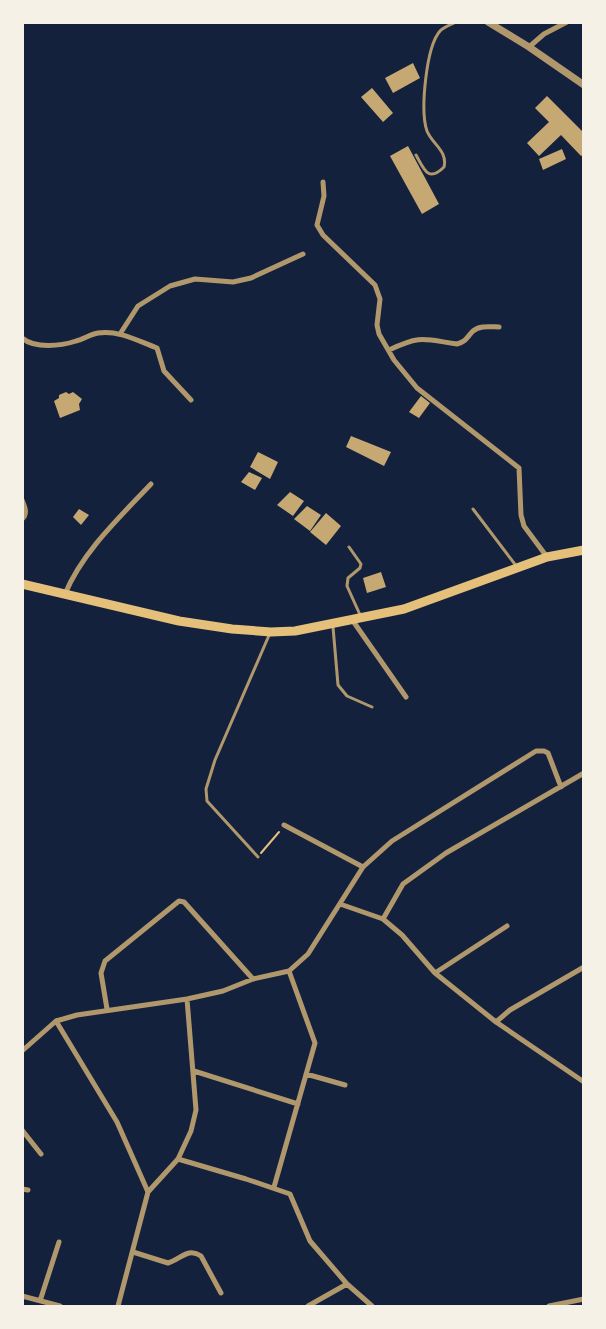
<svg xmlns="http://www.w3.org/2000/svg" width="606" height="1329" viewBox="0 0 606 1329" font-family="Arial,sans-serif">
	<rect width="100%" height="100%" fill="#14213d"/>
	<!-- building -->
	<path fill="#c6a872" d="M413,63l7,15 -27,15 -8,-15z
		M372,88l21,25 -10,9 -22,-25z
		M547,96l37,37v21l-3,2 -20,-21 -22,21 -12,-13 22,-21 -14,-14z
		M408,146l31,58 -17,10 -32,-58z
		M562,149l4,10 -23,11 -4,-11z
		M66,392l3,2 4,-2 9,7 -3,5 1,6 -20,8 -6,-17 5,-3v-3z
		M421,396l9,7 -11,15 -10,-6z
		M351,436l40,16 -7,14 -38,-19z
		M258,452l20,10 -8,17 -20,-12z
		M249,472l13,6 -7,12 -14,-8z
		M290,492l14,9 -11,15 -16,-11z
		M307,506l14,9 -11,16 -16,-12z
		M79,509l10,6 -8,10 -8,-8z
		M326,513l15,13 -15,19 -16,-13z
		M381,572l5,15 -19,6 -4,-15z"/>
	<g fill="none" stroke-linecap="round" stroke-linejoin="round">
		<!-- path -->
		<path stroke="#e5c07b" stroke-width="2" d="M261,853l18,-21"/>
		<!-- service -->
		<path stroke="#b1986c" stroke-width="3" d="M416,155c8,14 12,28 28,12 4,-16 -12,-23 -17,-36 -7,-20 -1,-84 13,-100 4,-4 10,-6 16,-9
			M473,509l44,58
			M349,547l12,17 -1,4 -12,10 -1,8 14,31
			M333,627l5,58 9,11 25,11
			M258,857l-51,-56 -1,-12 9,-29 55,-127"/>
		<!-- minor -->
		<path stroke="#b1986c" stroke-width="5" d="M529,47l15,-13 23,-12
			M323,182l1,14 -7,29 6,10 52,50 5,14 -3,26 2,9 15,26 23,28 102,80 2,47 3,11 23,31
			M120,334l18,-28 32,-20 25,-7 38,3 18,-4 52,-24
			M22,338c13,11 39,8 54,3 8,-2 15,-7 22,-8 21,-3 40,8 59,15l7,23 27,29
			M389,350c32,-15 34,-11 68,-6 9,-2 10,-7 16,-13 7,-6 18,-4 26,-4
			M22,500c3,7 6,14 0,19
			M65,594c18,-43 55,-77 86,-110
			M353,621l53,76
			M284,825l79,42
			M340,904l43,15 19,16 33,38 61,49 88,60
			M383,919l20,-35 43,-31 138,-80
			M435,973l72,-47
			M107,1009l-6,-36 4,-12 74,-60 5,1 69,77
			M56,1021l61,101 31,70
			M496,1022l14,-12 74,-43
			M22,1051l34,-30 21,-6 110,-16 36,-8 30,-12 36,-8 19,-17 55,-87 29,-26 144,-90h8l4,2 13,34
			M194,1071l104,33
			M306,1074l39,11
			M22,1130l19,24
			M178,1159l68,20 44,15 20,47 37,43 25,22
			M274,1187l41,-144 -26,-72
			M22,1189l6,1
			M133,1252l35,11c13,-4 20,-16 33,-7l20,37
			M22,1296l38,10
			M40,1301l19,-59
			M118,1306l30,-114 30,-33 13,-28 5,-21 -9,-111
			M308,1306l39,-22
			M549,1306l35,-7"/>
		<!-- tertiary -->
		<path stroke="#b1986c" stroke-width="7" d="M488,22l41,25 55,38"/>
		<!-- primary -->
		<path stroke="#e5c07b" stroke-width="9" d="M22,584l157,37 53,8 39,3 24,-1 109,-22 143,-52 37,-7"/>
	</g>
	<!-- border -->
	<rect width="606" height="1329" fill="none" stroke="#f6f1e7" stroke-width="48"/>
</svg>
